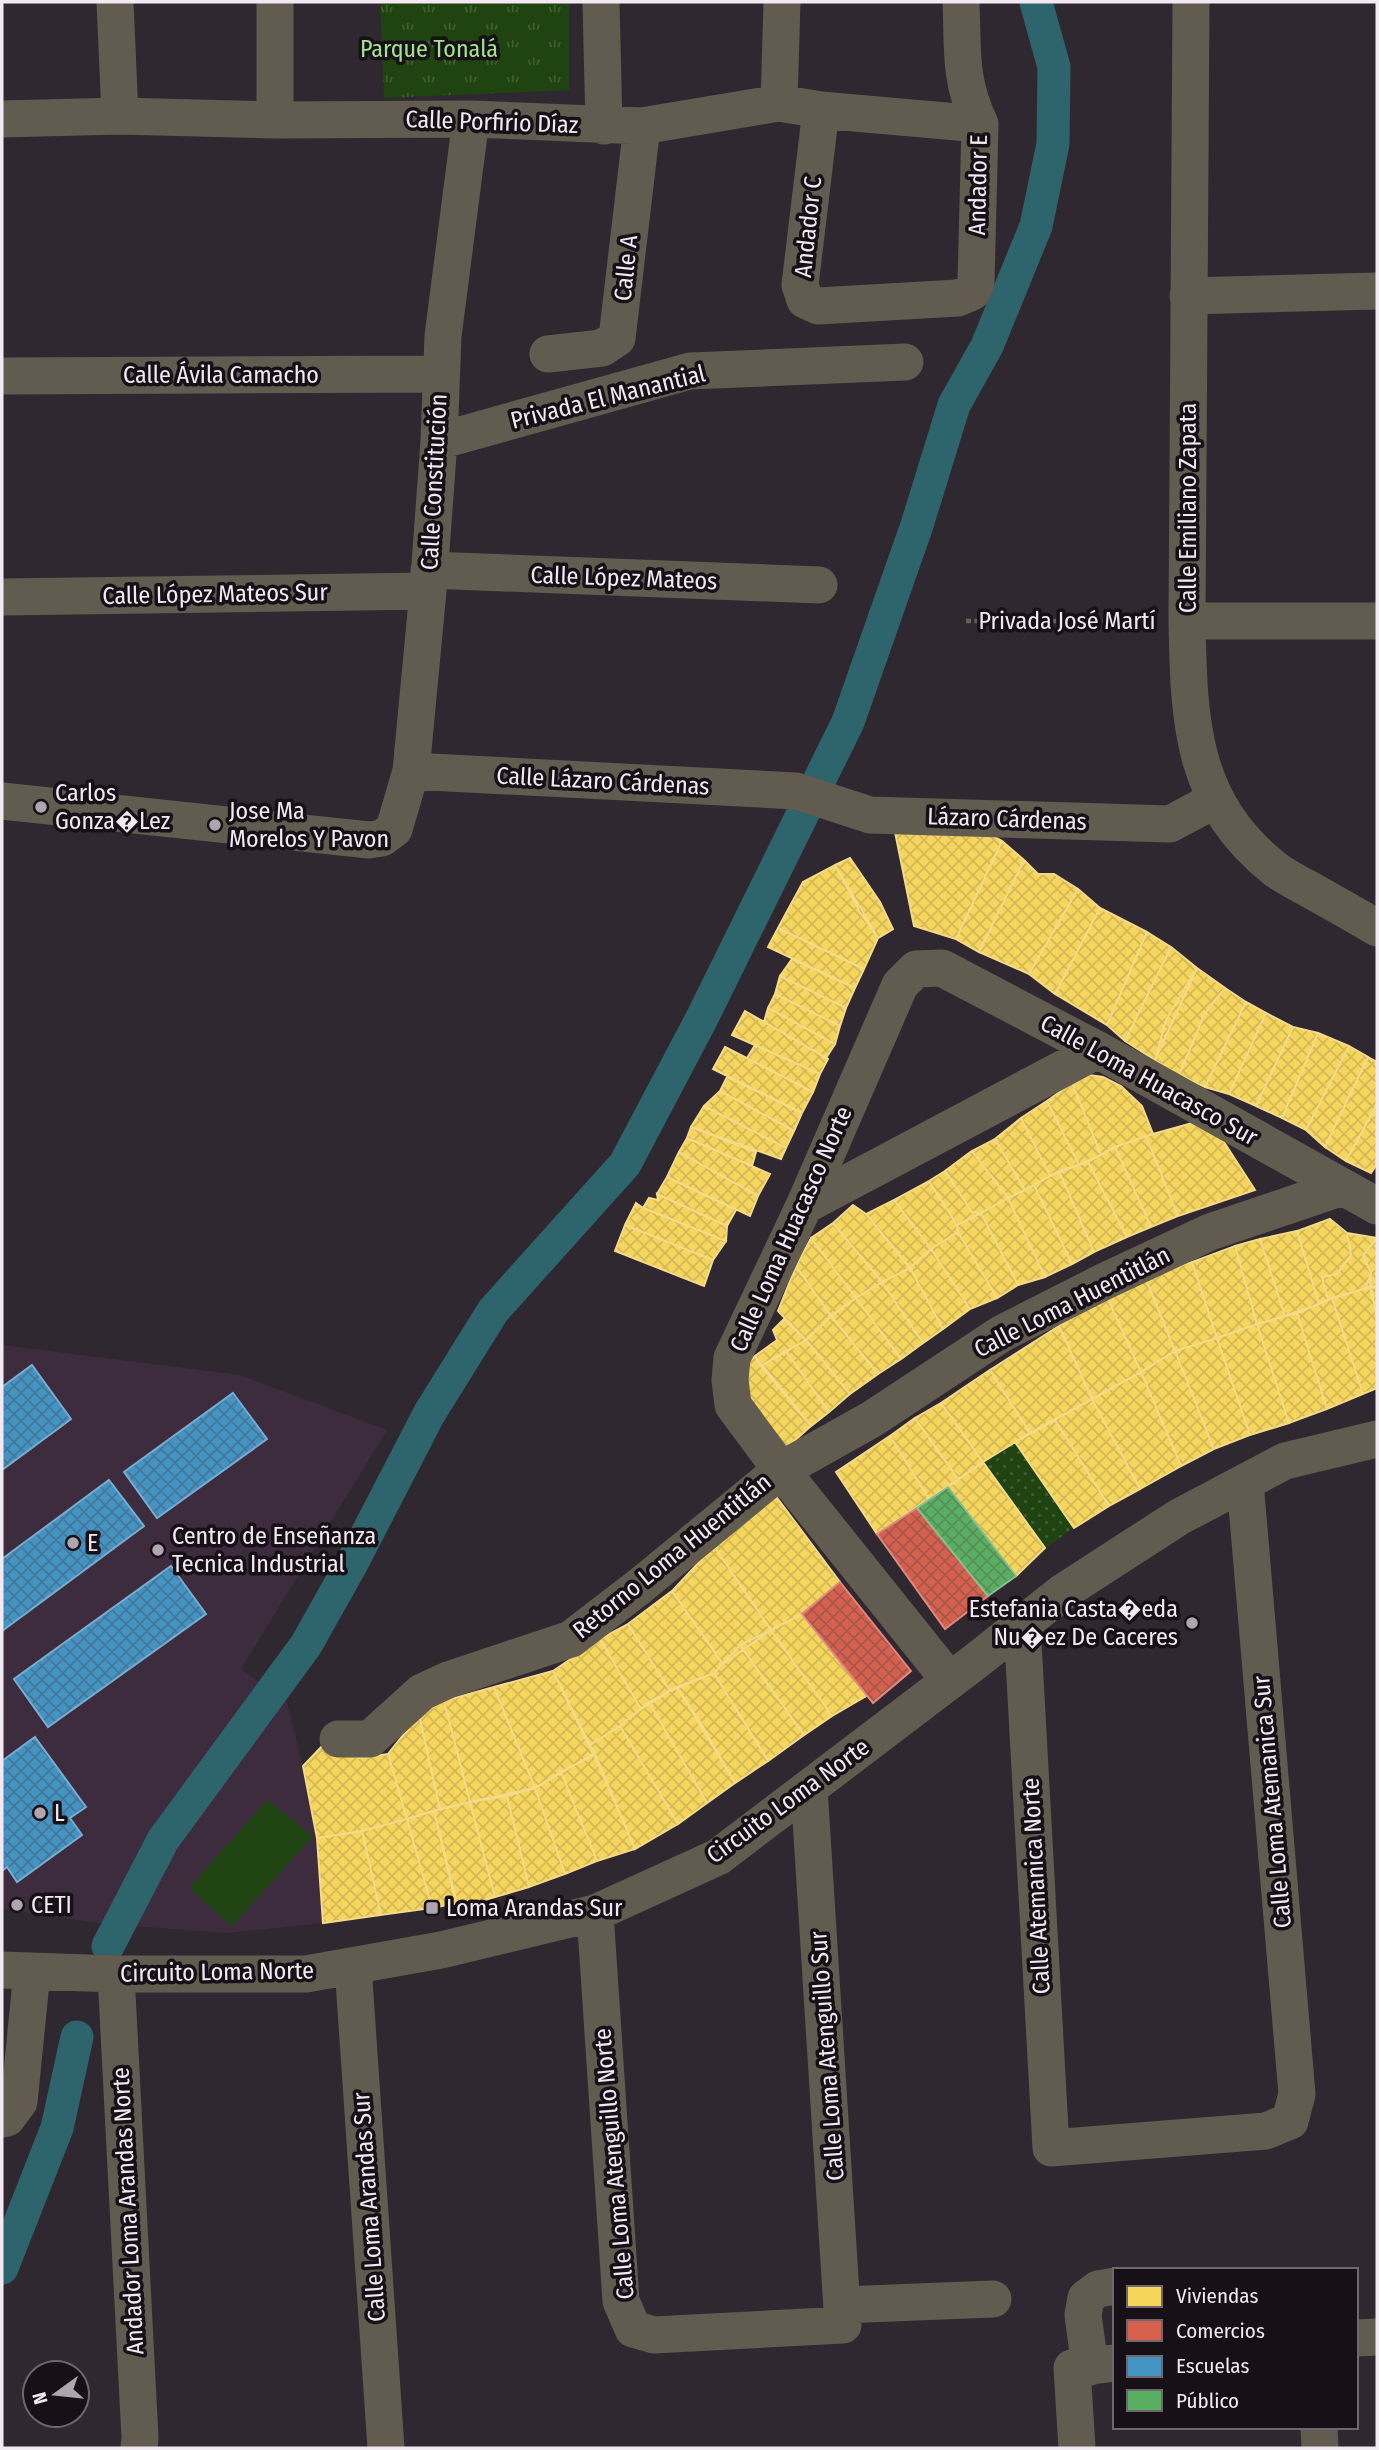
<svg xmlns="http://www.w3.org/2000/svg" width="1379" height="2450" viewBox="0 0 1379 2450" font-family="'Fira Sans Condensed',sans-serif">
	<defs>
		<pattern id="grass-dots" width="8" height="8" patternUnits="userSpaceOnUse" patternTransform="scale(1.75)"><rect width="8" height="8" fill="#1f4411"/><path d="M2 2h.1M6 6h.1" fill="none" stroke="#405f34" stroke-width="1.8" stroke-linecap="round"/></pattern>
		<pattern id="park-tufts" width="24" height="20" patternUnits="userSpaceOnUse" patternTransform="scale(1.75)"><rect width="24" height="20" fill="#1f4411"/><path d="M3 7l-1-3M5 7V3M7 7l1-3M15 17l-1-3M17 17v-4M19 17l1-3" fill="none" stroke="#405f34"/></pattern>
		<pattern id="homes-cross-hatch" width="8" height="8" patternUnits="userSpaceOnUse" patternTransform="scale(1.75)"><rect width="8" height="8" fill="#f6d55c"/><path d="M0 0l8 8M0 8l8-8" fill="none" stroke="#d3b858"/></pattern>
		<pattern id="shops-cross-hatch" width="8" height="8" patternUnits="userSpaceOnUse" patternTransform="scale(1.75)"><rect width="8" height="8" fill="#d6604d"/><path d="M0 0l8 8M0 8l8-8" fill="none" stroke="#a5574c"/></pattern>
		<pattern id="schools-cross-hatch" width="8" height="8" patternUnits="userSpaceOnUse" patternTransform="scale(1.75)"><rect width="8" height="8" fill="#4393c3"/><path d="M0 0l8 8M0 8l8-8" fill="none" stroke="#457898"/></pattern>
		<pattern id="public-cross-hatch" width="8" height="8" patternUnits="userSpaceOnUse" patternTransform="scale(1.75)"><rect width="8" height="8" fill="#5aae61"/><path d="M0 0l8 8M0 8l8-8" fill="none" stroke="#558f5a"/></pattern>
	</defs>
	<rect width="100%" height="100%" fill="#302830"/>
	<!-- built -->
	<path fill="#3d2b3e" d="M2,1345l238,30 147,55 -146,239 46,33 28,113 8,108 -95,10 -123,-9 -103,-15z"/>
	<!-- grass -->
	<path fill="url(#grass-dots)" d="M1015,1442l59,86 -29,20 -62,-86z"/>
	<!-- park -->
	<path fill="url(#park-tufts)" d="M380,2h189v88l-185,8z"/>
	<!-- pitch -->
	<path fill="#1f4411" d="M267,1800l46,36 -81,90 -43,-38z"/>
	<!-- homes -->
	<path fill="url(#homes-cross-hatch)" stroke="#f5db89" stroke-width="2" d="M895,832l92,1 15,8 -46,98 -42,-13z
		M1002,841l22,19 -45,92 -23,-13z
		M850,858l30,44 13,27 -15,9 -43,-73z
		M1024,860l14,14h16l24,15 -49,85 -50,-22z
		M835,865l25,47 18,26 -14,31 -86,-41 25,-46z
		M1078,889l22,19 -45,86 -26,-20z
		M1100,908l47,24 -40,93 -52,-31z
		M778,928l86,41 -9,19 -87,-41z
		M1147,932l24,15 -46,94 -18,-16z
		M1171,947l26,21 -42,92 -30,-19z
		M792,959l63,29 -9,20 -66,-32z
		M1197,968l28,20 -20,25 -26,62 -24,-15 11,-40z
		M780,976l66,32 -6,18 -65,-32z
		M1225,988l21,14 -41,85 -26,-12 26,-62z
		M775,994l65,32 -5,18 -67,-36z
		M1246,1002l20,11 -37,81 -24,-7z
		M768,1008l67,36 -9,14 -62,-36z
		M745,1011l83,48 -8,15 -88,-39z
		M1266,1013l27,14 -37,79 -27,-12z
		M1293,1027l25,6 -36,85 -26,-12z
		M1318,1033l31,13 -43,84 -24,-12z
		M755,1045l65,29 -7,18 -66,-34z
		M1349,1046l19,11 -43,90 -19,-17z
		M725,1047l88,45 -11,21 -89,-44z
		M1368,1057l9,5v42l-31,57 -21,-14z
		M1089,1075l14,2 18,9 21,20 11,28 -38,13 -14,8 -29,-72z
		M727,1077l75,36 -8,18 -74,-40z
		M1072,1083l29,72 -22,10 -32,-64z
		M720,1091l74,40 -8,17 -82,-42z
		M1047,1101l32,64 -29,11 -29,-58z
		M1377,1104v60l-6,9 -25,-12z
		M704,1106l82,42 -5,11 -90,-32z
		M1021,1118l29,58 -25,14 -30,-51z
		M1192,1123l30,16 33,51 -77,26 -32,-80z
		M691,1127l65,25 -4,14 -65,-28z
		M1146,1136l32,80 -27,11 -36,-80z
		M687,1138l83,36 -12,22 -79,-44z
		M995,1139l30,51 -17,8 -36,-47z
		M1115,1147l36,80 -24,10 -39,-75z
		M972,1151l36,47 -27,15 -9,-1 -27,-41z
		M679,1152l79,44 -8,20 -83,-39z
		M1088,1162l39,75 -33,15 -35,-81z
		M945,1171l27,41 9,1 -24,12 -28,-44z
		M1059,1171l35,81 -22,12 -38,-79z
		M667,1177l69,33 -9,16 -70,-32z
		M929,1181l28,44 1,7 -27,17 -37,-49z
		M1034,1185l38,79 -27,13 -37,-79z
		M657,1194l70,32 -1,15 -83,-33 6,-10 9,2z
		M1008,1198l37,79 -27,8 -37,-72z
		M894,1200l37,49 -21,19 -44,-54z
		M636,1203l7,5 83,33 -13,19 -88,-35z
		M853,1205l13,9 44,54 -28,14 -49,-59z
		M981,1213l37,72 -21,13 -39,-66 -1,-7z
		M1330,1219l17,14 4,22 -14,19 -15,3 6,23 -9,4 -22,-73z
		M833,1223l49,59 -26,16 -45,-60z
		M625,1225l88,35 -9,26 -89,-35z
		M1297,1231l22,73 -34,12 -25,-77z
		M958,1232l39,66 -27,11 -39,-60z
		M1347,1233l30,5 -14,18 8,17 -1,14 -42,13 -6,-23 15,-3 14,-19z
		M811,1238l45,60 -25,18 -35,-50z
		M1377,1238v49l-12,2 6,-16 -8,-17z
		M1260,1239l25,77 -28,8 -22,-78z
		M1235,1246l22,78 -40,14 -25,-76z
		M931,1249l39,60 -27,20 -33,-61z
		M1192,1262l25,76 -42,13 -30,-74z
		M796,1266l35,50 -25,24 -28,-29z
		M910,1268l33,61 -20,14 -41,-61z
		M1145,1277l30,74 -34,21 -34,-75z
		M882,1282l41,61 -22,16 -45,-61z
		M1377,1286v30l-7,-29z
		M1370,1287l7,29v72l-14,6 -31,-96z
		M1107,1297l34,75 -49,27 -33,-73z
		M856,1298l45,61 -23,15 -47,-58z
		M1332,1298l31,96 -36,15 -30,-96z
		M1297,1313l30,96 -38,14 -32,-99z
		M831,1316l47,58 -28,20 -44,-54z
		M784,1319l22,21 -45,26 -6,-10 22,-16 -4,-10z
		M1257,1324l32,99 -39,12 -33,-97z
		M1059,1326l33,73 -62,34 -40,-63z
		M1217,1338l33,97 -36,14 -39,-98z
		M806,1340l44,54 -21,18 -43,-61z
		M786,1351l43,61 -18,14 -50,-60z
		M1175,1351l39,98 -33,17 -40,-94z
		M755,1356l56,70 -29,26 -44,-54 1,-27z
		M990,1370l40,63 -47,29 -42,-59z
		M1141,1372l40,94 -41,23 -48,-90z
		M1092,1399l48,90 -31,17 -54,-86z
		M941,1403l42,59 -25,17 -43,-61z
		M915,1418l43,61 -29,20 -39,-63z
		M1055,1420l54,86 -35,22 -59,-86z
		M890,1436l39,63 -52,35 -41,-62z
		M983,1462l62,86 -29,28 -68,-89z
		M775,1495l65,87 -38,32 -31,16 -57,-84z
		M714,1546l57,84 -48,34 -51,-73z
		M672,1591l51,73 -9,9 -44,18 -42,-67z
		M802,1614l66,81 -36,21 -61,-86z
		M628,1624l42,67 -29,18 -41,-70z
		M771,1630l61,86 -28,19 -64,-90z
		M600,1639l41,70 -21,17 -30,19 -37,-74z
		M740,1645l64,90 -36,26 -54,-88z
		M553,1671l40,83 -58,34 -41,-101z
		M714,1673l54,88 -33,22 -58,-96z
		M494,1687l41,101 -65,14 -26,-101z
		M677,1687l25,38 33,58 -28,20 -58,-101z
		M444,1701l26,101 -30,7 -21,-94z
		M649,1702l58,101 -29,21 -58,-98z
		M419,1715l21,94 -33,10 -19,-65z
		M620,1726l58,98 -43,25 -45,-104z
		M325,1743l33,15 30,-4 19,65 -45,12 -45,7 -14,-72z
		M595,1754l40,95 -38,12 -36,-89z
		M561,1772l36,89 -32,13 -30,-86z
		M535,1788l30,86 -36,13 -22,-91z
		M507,1796l22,91 -34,10 -25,-95z
		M470,1802l25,95 -38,11 -23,-97z
		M434,1811l23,92 -25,5 -25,-89z
		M407,1819l25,89 -51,7 -19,-84z
		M362,1831l19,84 -58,8 -6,-85z"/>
	<!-- shops -->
	<path fill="url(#shops-cross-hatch)" stroke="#df897f" stroke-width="2" d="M917,1508l71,88 -43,33 -68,-95z
		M840,1582l71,89 -38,32 -71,-89z"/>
	<!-- schools -->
	<path fill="url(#schools-cross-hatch)" stroke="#78add1" stroke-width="2" d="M32,1365l39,54 -69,51v-83z
		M233,1393l34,46 -110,79 -33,-46z
		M109,1480l35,46 -142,105v-72z
		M171,1566l35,48 -158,113 -34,-48z
		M35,1737l51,70 -16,11 12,17 -65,47 -10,-15 -5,4v-110z"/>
	<!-- public -->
	<path fill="url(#public-cross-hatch)" stroke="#88c08d" stroke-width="2" d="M948,1487l68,89 -28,20 -71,-88z"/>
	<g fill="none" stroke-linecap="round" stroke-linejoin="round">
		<!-- canal -->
		<path stroke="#2e646b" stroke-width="33" d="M108,1946l55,-106 143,-195 45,-80 78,-151 64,-103 132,-147 77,-146 146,-296 69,-197 37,-120 33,-59 49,-120 17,-82 1,-77 -18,-65
			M2,2268l55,-140 20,-91"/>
		<!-- path -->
		<path stroke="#67615a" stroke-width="4.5" stroke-dasharray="5 3.5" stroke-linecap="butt" d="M966,621h188"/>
		<!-- minor -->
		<path stroke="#625b4f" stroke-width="37" d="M115,2l5,114
			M275,2v118
			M601,2l3,124
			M1191,2l-4,619c2,99 3,181 88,248 9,7 21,13 32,19 23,13 47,26 70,40
			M779,103l3,-101
			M821,110l-21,175 5,15 13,6 140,-8 14,-6 4,-9 4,-159c-21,-44 -17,-74 -19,-122
			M2,119l118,-3 155,4 196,-1 171,7 137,-23 42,7 159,14
			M1188,296l189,-5
			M548,354l54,-6 15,-10 25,-212
			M2,376l438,-2
			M439,441l251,-70 215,-9
			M429,570l390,15
			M2,597l426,-6
			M1187,621h190
			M411,771l385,20 74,24 300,9 45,-24
			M2,801l367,39 13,-2 12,-9 17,-58 17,-180 11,-150 4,-105 28,-217
			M804,1206l294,-156
			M1022,1624l29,524 215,-17 24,-10 7,-27 -52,-612
			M950,1681l-169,-211 -48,-65 -3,-25 2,-22 72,-152 96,-221 16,-16 26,-1 156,82 279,156
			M338,1739h32l52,-47 26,-12 123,-41 69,-53 141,-116 91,-51 129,-85 102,-52 107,-50 133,-45
			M595,1913l26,388 12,28 21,6 189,-10 -34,-537
			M353,1966l33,482
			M2,1970l114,4h190l135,-24 154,-37 123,-56 258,-196 87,-69 116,-75 106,-56 92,-22
			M116,1974l24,464 -1,10
			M2,2119l5,-1 12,-16 13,-130
			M842,2305l151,-6
			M1356,2338l21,-1
			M1090,2367l-7,-52 3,-17 12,-9 17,-3
			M1319,2427l1,21
			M1077,2448l-5,-80 43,-5"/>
	</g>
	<!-- markers -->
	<g fill="#afa5af" stroke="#171017" stroke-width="2.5">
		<circle cx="41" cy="807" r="7"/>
		<circle cx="215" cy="825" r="7"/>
		<circle cx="73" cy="1543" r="7"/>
		<circle cx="158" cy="1550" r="7"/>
		<circle cx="1192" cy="1623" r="7"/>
		<circle cx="40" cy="1813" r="7"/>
		<circle cx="17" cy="1905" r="7"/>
		<rect x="425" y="1901" width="14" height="14" rx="3.5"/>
	</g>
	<g text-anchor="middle" stroke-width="7" stroke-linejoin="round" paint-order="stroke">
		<!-- park labels -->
		<g font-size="24" fill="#a0e48d" stroke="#171017">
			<text x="429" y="57">Parque Tonalá</text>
		</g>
		<!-- street labels -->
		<g font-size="24" fill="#f3e9f3" stroke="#171017">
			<text transform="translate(492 122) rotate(2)" y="8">Calle Porfirio Díaz</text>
			<text transform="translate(978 185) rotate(-89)" y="8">Andador E</text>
			<text transform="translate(808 227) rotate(-84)" y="8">Andador C</text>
			<text transform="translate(626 268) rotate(-84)" y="8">Calle A</text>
			<text x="221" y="383">Calle Ávila Camacho</text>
			<text transform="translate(608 397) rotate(-14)" y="8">Privada El Manantial</text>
			<text transform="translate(434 482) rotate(-87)" y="8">Calle Constitución</text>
			<text transform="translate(1188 508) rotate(-90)" y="8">Calle Emiliano Zapata</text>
			<text transform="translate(624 578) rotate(2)" y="8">Calle López Mateos</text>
			<text transform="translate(215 594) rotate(-1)" y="8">Calle López Mateos Sur</text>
			<text x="1067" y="629">Privada José Martí</text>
			<text transform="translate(603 781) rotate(3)" y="8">Calle Lázaro Cárdenas</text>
			<text transform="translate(1007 819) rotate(2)" y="8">Lázaro Cárdenas</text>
			<text transform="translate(1149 1080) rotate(29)" y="8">Calle Loma Huacasco Sur</text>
			<text transform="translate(791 1229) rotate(-66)" y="8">Calle Loma Huacasco Norte</text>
			<text transform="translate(1072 1302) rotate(-27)" y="8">Calle Loma Huentitlán</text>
			<text transform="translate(672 1556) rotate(-39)" y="8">Retorno Loma Huentitlán</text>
			<text transform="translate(788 1801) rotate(-36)" y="8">Circuito Loma Norte</text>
			<text transform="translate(1272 1802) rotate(-95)" y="8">Calle Loma Atemanica Sur</text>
			<text transform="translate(1036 1886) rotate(-93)" y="8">Calle Atemanica Norte</text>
			<text transform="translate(217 1972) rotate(-1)" y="8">Circuito Loma Norte</text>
			<text transform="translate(827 2056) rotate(-94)" y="8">Calle Loma Atenguillo Sur</text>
			<text transform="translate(614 2164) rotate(-95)" y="8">Calle Loma Atenguillo Norte</text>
			<text transform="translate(369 2207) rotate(-94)" y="8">Calle Loma Arandas Sur</text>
			<text transform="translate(128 2211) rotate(-93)" y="8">Andador Loma Arandas Norte</text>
		</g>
		<!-- poi labels -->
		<g font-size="24" fill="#f3e9f3" stroke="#171017" text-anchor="start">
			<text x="55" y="801">Carlos<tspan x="55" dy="28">Gonza�Lez</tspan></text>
			<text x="229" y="819">Jose Ma<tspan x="229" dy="28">Morelos Y Pavon</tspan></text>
			<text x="172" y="1544">Centro de Enseñanza<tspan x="172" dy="28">Tecnica Industrial</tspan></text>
			<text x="87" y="1551">E</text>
			<text x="1178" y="1617" text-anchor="end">Estefania Casta�eda<tspan x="1178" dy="28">Nu�ez De Caceres</tspan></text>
			<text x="54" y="1821">L</text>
			<text x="31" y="1913">CETI</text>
			<text x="446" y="1916">Loma Arandas Sur</text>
		</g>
	</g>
	<!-- border -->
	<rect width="1379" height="2450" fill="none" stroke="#f3e9f3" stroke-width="7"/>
	<!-- legend -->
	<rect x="1113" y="2268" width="245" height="161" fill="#171017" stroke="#6f676f" stroke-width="2"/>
	<rect x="1127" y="2286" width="35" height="21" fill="#f6d55c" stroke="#6f676f" stroke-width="2"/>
	<text x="1176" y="2303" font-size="21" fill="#f3e9f3">Viviendas</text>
	<rect x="1127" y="2320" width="35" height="21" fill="#d6604d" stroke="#6f676f" stroke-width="2"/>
	<text x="1176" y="2338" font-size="21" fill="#f3e9f3">Comercios</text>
	<rect x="1127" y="2356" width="35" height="21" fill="#4393c3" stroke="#6f676f" stroke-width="2"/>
	<text x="1176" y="2373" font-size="21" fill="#f3e9f3">Escuelas</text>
	<rect x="1127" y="2390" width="35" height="21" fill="#5aae61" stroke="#6f676f" stroke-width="2"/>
	<text x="1176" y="2408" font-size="21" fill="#f3e9f3">Público</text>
	<!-- north arrow -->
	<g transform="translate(56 2394) rotate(255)"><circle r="33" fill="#171017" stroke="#6f676f" stroke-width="2"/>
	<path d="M0-5L12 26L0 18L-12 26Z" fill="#afa5af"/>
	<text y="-10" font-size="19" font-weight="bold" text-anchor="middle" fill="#f3e9f3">N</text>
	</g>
</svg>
